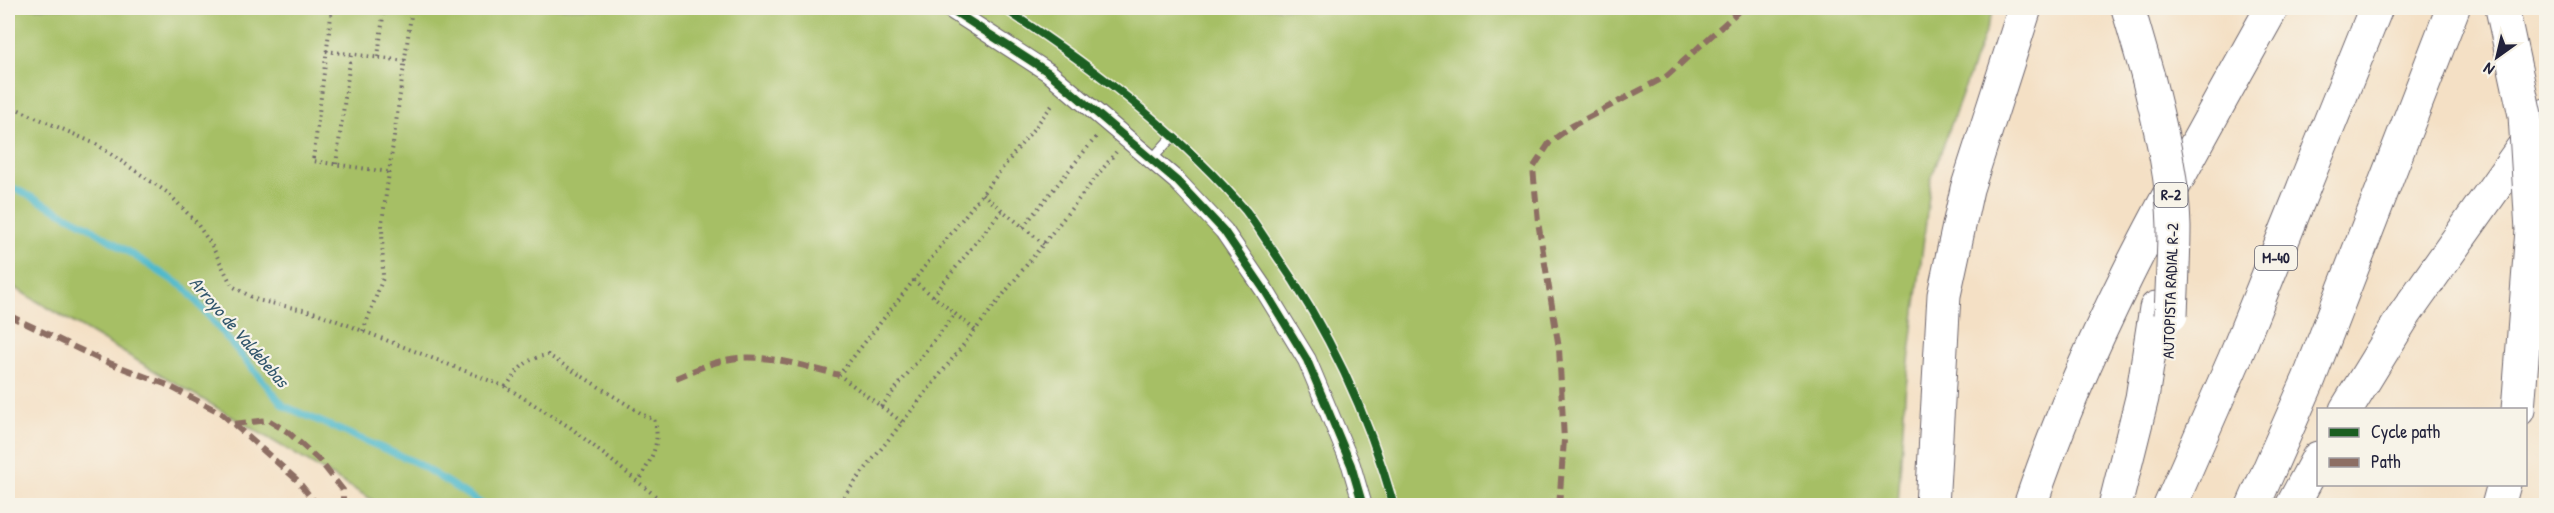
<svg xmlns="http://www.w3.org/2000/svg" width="2554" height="513" viewBox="0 0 2554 513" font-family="'Patrick Hand',sans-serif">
	<rect width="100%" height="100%" fill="#f7f3e8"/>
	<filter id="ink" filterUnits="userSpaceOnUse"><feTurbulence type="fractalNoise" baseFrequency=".0167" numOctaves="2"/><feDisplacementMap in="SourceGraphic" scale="12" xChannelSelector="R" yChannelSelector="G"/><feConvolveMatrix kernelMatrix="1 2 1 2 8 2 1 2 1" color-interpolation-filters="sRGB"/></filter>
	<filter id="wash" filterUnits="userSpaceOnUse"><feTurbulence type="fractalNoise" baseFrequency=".008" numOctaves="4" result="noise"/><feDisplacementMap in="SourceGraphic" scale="24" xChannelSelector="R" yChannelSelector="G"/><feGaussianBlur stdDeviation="1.35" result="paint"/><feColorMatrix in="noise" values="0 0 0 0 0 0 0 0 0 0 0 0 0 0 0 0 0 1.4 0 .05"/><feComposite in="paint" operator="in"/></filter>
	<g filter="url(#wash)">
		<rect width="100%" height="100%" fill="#f4e0c5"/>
		<!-- green -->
		<path fill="#a6bf65" stroke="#647050" stroke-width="1.5" d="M8,8h1986l-63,171 -26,216 -7,110h-1517l-373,-221z"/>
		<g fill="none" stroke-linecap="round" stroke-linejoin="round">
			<!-- stream -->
			<path stroke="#4fb9cb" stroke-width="7" d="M8,185l78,40 99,63 99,118 133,57 68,43"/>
		</g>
	</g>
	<g filter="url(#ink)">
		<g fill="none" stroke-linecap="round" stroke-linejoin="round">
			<defs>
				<path id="service" d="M1152,159l20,-22"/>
				<path id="minor" d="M949,8l99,64 129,109 47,50 41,60 42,69 44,105 12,41"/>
				<path id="motorway" d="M2128,8l20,69
					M2346,410l59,-96 141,-199
					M2518,410l14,-180
					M1932,506l12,-211 23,-106 58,-181
					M2030,506c58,-176 153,-338 242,-498
					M2115,506l27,-108 14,-90
					M2170,506l65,-148 141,-350
					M2253,506l56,-127 144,-371
					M2292,506l26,-48
					M2498,506l6,-22"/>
			</defs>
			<!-- service casing -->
			<use href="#service" stroke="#6c646b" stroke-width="11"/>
			<!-- minor casing -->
			<use href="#minor" stroke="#6c646b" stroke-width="20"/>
			<!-- motorway casing -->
			<use href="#motorway" stroke="#6c646b" stroke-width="35"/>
			<!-- path -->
			<path stroke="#6c646b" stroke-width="4" stroke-dasharray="1.5 4.5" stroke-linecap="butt" d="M332,8l-19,153 75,11
				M326,51l79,10
				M378,57l6,-49
				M8,105l88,39 72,49 27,28 16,23 21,42 25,14 60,13 189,74 65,41 97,78
				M336,164l15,-110
				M982,194l62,50
				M1023,227l73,-90
				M913,280l62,50
				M933,296l69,-86
				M363,331l20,-53 -1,-55 30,-215
				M506,387c12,-18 20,-29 42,-32l99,62 7,2c8,26 -4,40 -15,63
				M881,407l74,-93
				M902,422l-63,-47 215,-272
				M836,506l280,-354"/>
			<!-- service -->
			<use href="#service" stroke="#fff" stroke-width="9"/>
			<!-- minor -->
			<use href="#minor" stroke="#fff" stroke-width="18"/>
			<!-- motorway -->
			<use href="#motorway" stroke="#fff" stroke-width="33"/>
			<defs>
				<path id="motorway-bridge" d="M2502,8l23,107 7,115
					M2148,77c12,50 25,99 26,150 0,29 -2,59 -3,88"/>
			</defs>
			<!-- motorway-bridge casing -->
			<use href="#motorway-bridge" stroke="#6c646b" stroke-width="35" stroke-linecap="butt"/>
			<!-- motorway-bridge -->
			<use href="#motorway-bridge" stroke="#fff" stroke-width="33"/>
			<!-- quiet -->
			<path stroke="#8d6e63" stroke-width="6" stroke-dasharray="12 6" stroke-linecap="butt" d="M8,315l91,44 66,25 56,29 75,66 22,27
				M676,378c19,-8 40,-18 62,-20 34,-3 69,9 101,17
				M234,424l34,-4 20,12 32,29 23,29v16
				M1559,506l5,-66 -5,-92 -21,-126 -5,-54 17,-26 22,-16 95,-50 75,-68"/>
			<defs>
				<path id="cycleway" d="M949,8l99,64 129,109 47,50 41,60 42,69 44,105 12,41
					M1003,8c88,57 175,123 243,203 10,13 19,28 28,41 55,78 94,162 120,254"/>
			</defs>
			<!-- cycleway casing -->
			<use href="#cycleway" stroke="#f7f3e8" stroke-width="11"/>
			<!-- cycleway -->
			<use href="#cycleway" stroke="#1b5e20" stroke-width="8"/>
		</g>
	</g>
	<g text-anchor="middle" stroke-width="4.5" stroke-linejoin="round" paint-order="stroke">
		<!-- shield labels -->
		<g fill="#f7f3e8" stroke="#62616f" stroke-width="1.5">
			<rect x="2154.5" y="183" width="33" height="24" rx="4.5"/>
			<rect x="2255" y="246" width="42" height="24" rx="4.5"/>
		</g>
		<g font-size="15" font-weight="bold" fill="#22223b">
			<text x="2171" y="200">R-2</text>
			<text x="2276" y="263">M-40</text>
		</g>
		<!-- street labels -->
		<g font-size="16" fill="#22223b" stroke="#f7f3e8">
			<text transform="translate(2170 291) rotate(-88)" y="6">AUTOPISTA RADIAL R-2</text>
		</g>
		<!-- water labels -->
		<g font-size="18" font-style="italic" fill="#32576d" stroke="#f7f3e8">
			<text transform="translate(239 332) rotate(49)" y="6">Arroyo de Valdebebas</text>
		</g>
	</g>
	<!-- margin -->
	<rect width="2554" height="513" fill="none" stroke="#f7f3e8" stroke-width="30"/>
	<!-- legend -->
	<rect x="2317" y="408" width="210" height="78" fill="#f7f3e8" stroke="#a29fa3" stroke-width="1.5"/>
	<rect x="2329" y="428" width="30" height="9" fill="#1b5e20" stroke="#a29fa3" stroke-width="1.5"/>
	<text x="2371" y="438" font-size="18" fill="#22223b">Cycle path</text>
	<rect x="2329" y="458" width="30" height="9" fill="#8d6e63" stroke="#a29fa3" stroke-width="1.5"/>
	<text x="2371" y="468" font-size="18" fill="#22223b">Path</text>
	<!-- north arrow -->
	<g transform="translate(2497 57) rotate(214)" stroke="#f7f3e8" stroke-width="4.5" paint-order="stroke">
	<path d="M0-4.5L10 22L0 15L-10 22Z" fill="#22223b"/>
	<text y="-9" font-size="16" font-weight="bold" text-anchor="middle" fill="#22223b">N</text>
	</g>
</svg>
